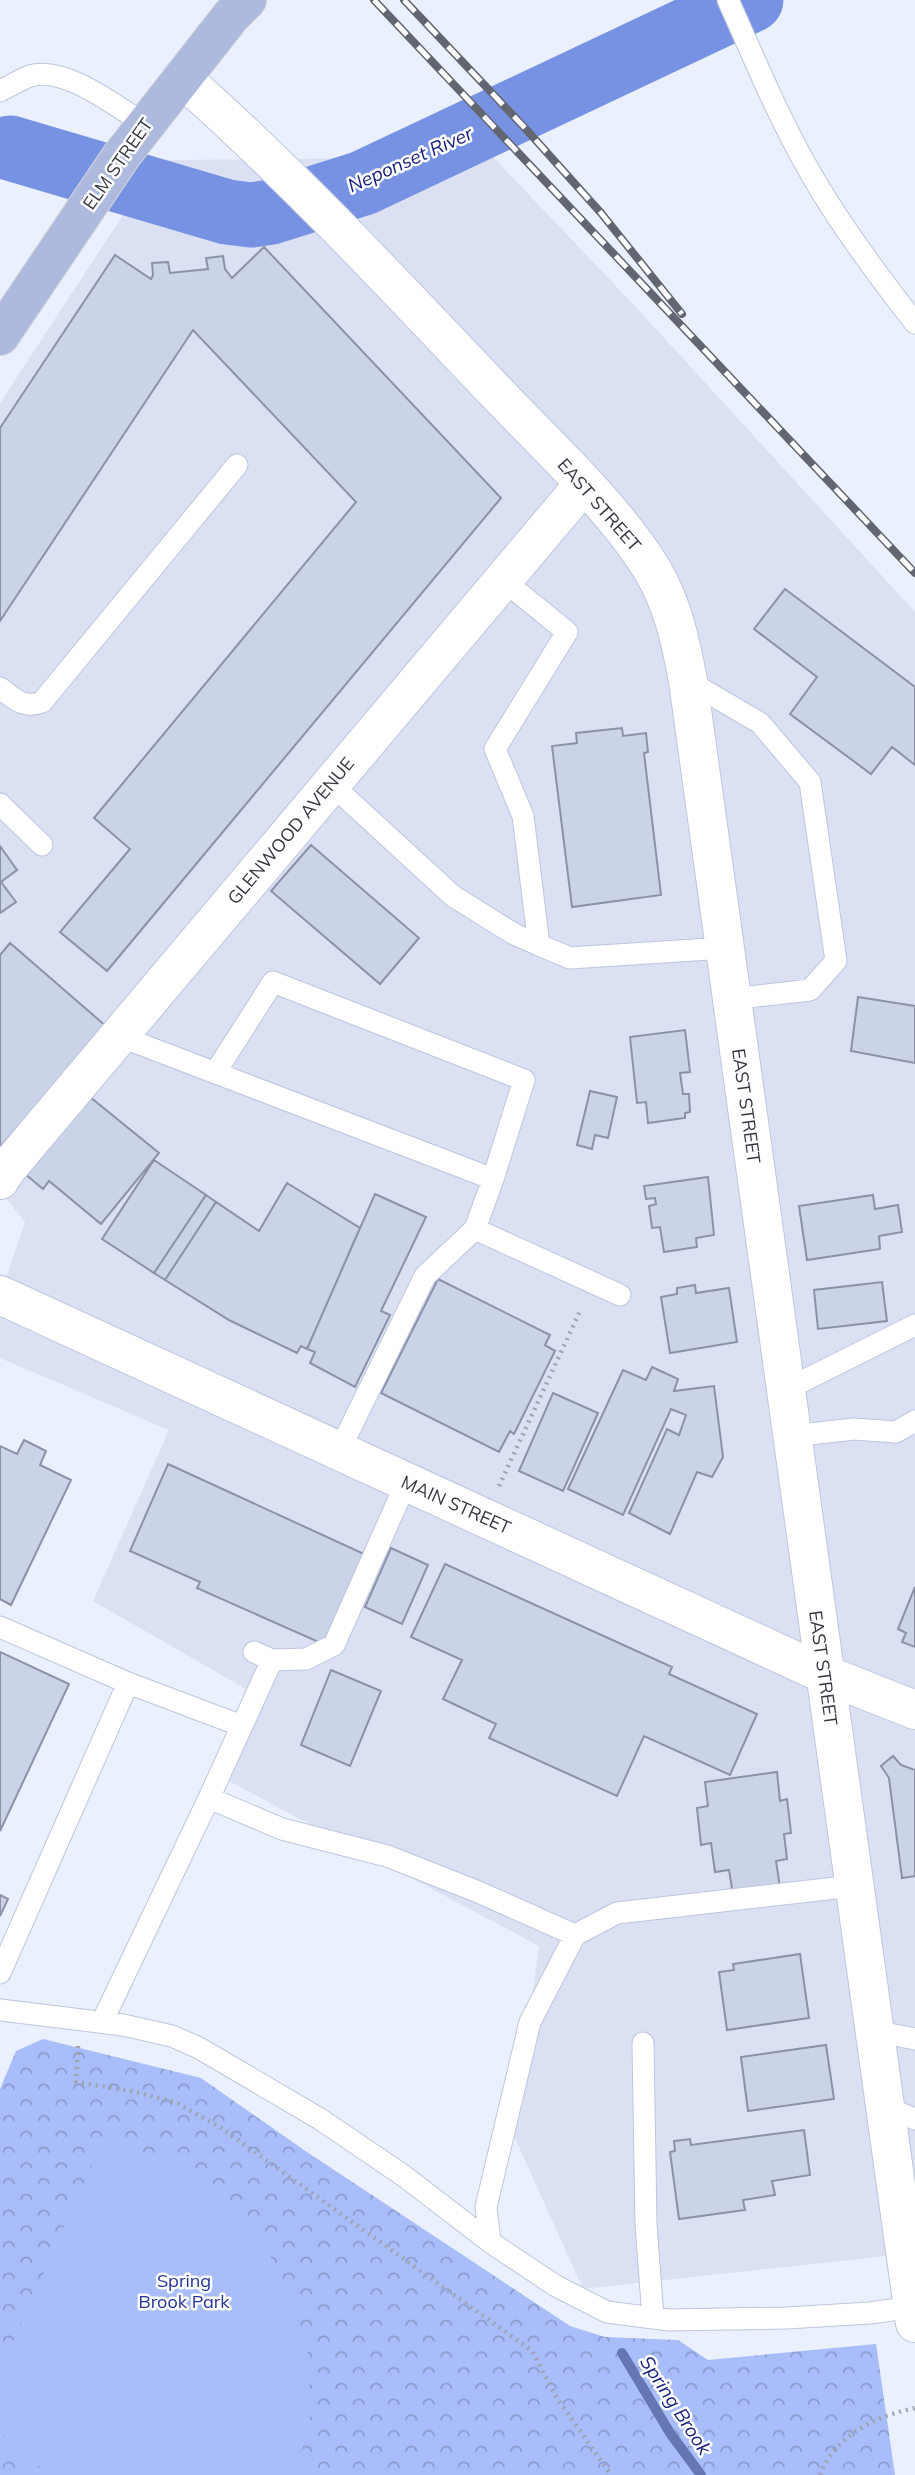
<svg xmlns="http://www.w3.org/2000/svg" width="915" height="2475" viewBox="0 0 915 2475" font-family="Mulish,sans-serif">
	<defs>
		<pattern id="park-crowns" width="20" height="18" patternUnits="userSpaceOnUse" patternTransform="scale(1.75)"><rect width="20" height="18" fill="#a8bdfa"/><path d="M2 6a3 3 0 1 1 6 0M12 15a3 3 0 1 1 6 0" fill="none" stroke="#8a9acc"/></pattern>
	</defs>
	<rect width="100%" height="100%" fill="#ebf0fe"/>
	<!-- built -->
	<path fill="#dbe1f3" d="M493,157l140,147 282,308v1641l-332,36 -69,-153 25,-190 -318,-169 30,-85 -158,-91 76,-171 -169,-72v-62l25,-74 -25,-31v-788l159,-243z"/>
	<!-- park -->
	<path fill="url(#park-crowns)" d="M43,2039l158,39 103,72 266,176 35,11 73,3 30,20 168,-16 19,131h-895v-386l16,-38z"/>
	<!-- garden -->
	<path fill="#a8bdfa" d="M104,2138l65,24 47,29 43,46 33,58 17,62 1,62 -15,56h-224l-59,-16 -12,-34v-54z"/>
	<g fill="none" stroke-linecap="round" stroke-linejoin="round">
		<!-- stream -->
		<path stroke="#6477b2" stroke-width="10" d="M622,2353l48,80 31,42"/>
		<!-- river -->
		<path stroke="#7892e3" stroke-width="65" d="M10,148l217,64 24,3 20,-3 92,-29 388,-183"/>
	</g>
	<!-- building -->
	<path fill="#cbd3e9" stroke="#8b92a7" stroke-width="2" d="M264,247l237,251 -394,473 -47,-39 70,-83 -36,-31 262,-316 -163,-172 -193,291v-193l115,-173 36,24 2,-4 -1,-12 16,-1 2,11 38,-4 -2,-11 17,-2 2,13 7,9z
		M785,589l130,98v78l-23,-18 -21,27 -81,-60 27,-37 -63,-48z
		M622,728l1,8 23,-3 2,19 -4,1 17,142 -89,12 -20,-161 25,-3 -1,-10z
		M311,845l108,93 -39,46 -109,-93z
		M0,846l17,24 -16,12 15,20 -16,11z
		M10,943l97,84 -107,120v-192z
		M858,997l57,9v57l-64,-12z
		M685,1030l5,42 -10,1 3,21h6l1,18 -5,1v5l-37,5 -2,-21 -9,1 -7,-66z
		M590,1091l27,6 -9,41 -13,-3 -3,14 -15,-4z
		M90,1097l69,56 -58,71 -52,-43 -6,8 -18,-15z
		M154,1160l52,35 -52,78 -52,-34z
		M708,1177l6,58 -18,3 1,9 -33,5 -4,-25 -8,1 -3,-22 7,-2 -1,-6 -9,1 -2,-13z
		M287,1183l73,45 -53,121 -6,-3 -4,7 -68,-33 -64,-40 51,-78 43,29z
		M375,1194l51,23 -45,94 9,4 -35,72 -45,-24 5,-11 -8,-3z
		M206,1195l10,7 -51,78 -11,-7z
		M873,1195l2,14 23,-4 4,27 -23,4 1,13 -73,11 -8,-54z
		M438,1279l112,56 -5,10 10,6 -41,83 -4,-3 -11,21 -118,-59z
		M882,1282l5,39 -69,8 -4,-39z
		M695,1285l1,8 33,-5 8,54 -67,11 -9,-56 16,-3v-6z
		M652,1367l26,12 -4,12 40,-5 9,71 -11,20 -15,-5 -27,62 -41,-21 38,-84 12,6 7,-20 -15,-6 -48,106 -55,-26 55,-119 23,10z
		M553,1393l45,20 -35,78 -44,-20z
		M24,1440l22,11 -6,14 31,15 -60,125 -11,-6v-153l17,8z
		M168,1464l196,90 -41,90 -126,-56 3,-6 -70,-31z
		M391,1548l37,17 -26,59 -37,-17z
		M445,1564l227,103 -3,7 88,40 -27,61 -86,-39 -27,60 -128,-58 7,-14 -53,-25 19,-39 -51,-23z
		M915,1587v60l-13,-5 4,-9 -8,-4z
		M0,1652l69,32 -69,147z
		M331,1670l50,21 -31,75 -49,-21z
		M893,1756l8,9 14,5v106l-13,2 -13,-100 -8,-12z
		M777,1772l3,29 7,-2 4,34 -7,1 3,25 -11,2 4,26 -47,7 -4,-24 -14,2 -4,-29 -10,2 -4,-37 11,-2 -3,-24z
		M0,1895l8,4 -8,17z
		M800,1954l9,64 -82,12 -8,-58 15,-2 -1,-6z
		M826,2045l8,54 -86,12 -7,-54z
		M804,2130l6,45 -38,6 3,14 -32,5 2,10 -66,9 -9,-67 5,-1 -1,-10 16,-2 1,6z"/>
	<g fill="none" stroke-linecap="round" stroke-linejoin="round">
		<defs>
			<path id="service" d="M728,0c27,60 52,122 86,179 29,50 65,98 101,144
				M0,91c10,-5 20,-11 30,-15 35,-11 86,31 115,48
				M503,580l64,52 -72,117 28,67 16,129 31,13 155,-10
				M688,681l72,42 50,59 26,179 -26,29 -79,9
				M0,688c15,11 23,21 42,14l195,-237
				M331,784l122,112 61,38 25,11
				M0,804l42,41
				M119,1036l374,143 -18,50 145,66
				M215,1073l58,-91 251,98 -31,99
				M785,1390l130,-65
				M791,1436l63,-7 42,3 19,-11
				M339,1451l86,-175 50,-47
				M0,1627l128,56 114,43
				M272,1660l34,-1 28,-14 72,-162
				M209,1798l73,31 105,27 89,35 99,44 -45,87 -44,185 4,35
				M575,1935l42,-22 236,-27
				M0,1973l128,-290
				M0,2010l123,15 49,11 27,12 121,71 84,57 86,66 66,44 51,26 62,8 117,-2 84,-5 43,-6
				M102,2022l107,-224 63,-138 -18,-8
				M874,2031l41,8
				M643,2043l3,181 7,94
				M885,2107l30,12"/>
			<path id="minor" d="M0,1180l6,-10 578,-686"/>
			<path id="secondary" d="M182,78c111,98 212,207 314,314 51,54 119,116 157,179 20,34 28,72 35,110l227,1642
				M0,1295l824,379 91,36"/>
			<path id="primary" d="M0,336l122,-181 109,-139 16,-16"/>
		</defs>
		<!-- service casing -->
		<use href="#service" stroke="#bdc6dc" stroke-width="23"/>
		<!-- minor casing -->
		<use href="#minor" stroke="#bdc6dc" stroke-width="40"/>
		<!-- secondary casing -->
		<use href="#secondary" stroke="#bdc6dc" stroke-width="40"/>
		<!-- primary casing -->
		<use href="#primary" stroke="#d2d3d5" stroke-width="40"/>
		<!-- path -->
		<path stroke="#9fa3af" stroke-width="4.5" stroke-dasharray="2 5" stroke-linecap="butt" d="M499,1486l82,-177
			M78,2046l-2,36 55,9 44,11 45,25 312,224 25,47 54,77
			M820,2475c15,-40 56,-59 95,-67"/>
		<!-- service -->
		<use href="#service" stroke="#fff" stroke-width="21"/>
		<!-- minor -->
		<use href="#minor" stroke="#fff" stroke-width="38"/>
		<!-- secondary -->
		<use href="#secondary" stroke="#fff" stroke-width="38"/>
		<!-- primary -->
		<use href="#primary" stroke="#adb9dd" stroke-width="38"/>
		<defs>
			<path id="rail" d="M374,0l541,573
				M404,0l120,127 77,86 81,101"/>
		</defs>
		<!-- rail casing -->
		<use href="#rail" stroke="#626670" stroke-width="8"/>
		<!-- rail -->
		<use href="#rail" stroke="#fdfdfd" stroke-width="5" stroke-dasharray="16" stroke-linecap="butt"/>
	</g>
	<g text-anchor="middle" stroke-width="5" stroke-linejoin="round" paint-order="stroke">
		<!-- street labels -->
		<g font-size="18" fill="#343740" stroke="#fdfdfd">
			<text transform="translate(118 164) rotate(-55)" y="6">ELM STREET</text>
			<text transform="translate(599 505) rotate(49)" y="6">EAST STREET</text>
			<text transform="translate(291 831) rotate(-50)" y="6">GLENWOOD AVENUE</text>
			<text transform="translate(746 1106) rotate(82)" y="6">EAST STREET</text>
			<text transform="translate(456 1505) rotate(24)" y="6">MAIN STREET</text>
			<text transform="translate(823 1668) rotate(82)" y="6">EAST STREET</text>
		</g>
		<!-- park labels -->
		<g font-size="18" fill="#253694" stroke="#fdfdfd">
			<text x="184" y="2287">Spring<tspan x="184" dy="21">Brook Park</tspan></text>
		</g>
		<!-- water labels -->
		<g font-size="19" font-style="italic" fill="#161e7c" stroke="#fdfdfd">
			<text transform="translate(410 159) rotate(-24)" y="7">Neponset River</text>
			<text transform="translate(676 2405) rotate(57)" y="7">Spring Brook</text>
		</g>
	</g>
</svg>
